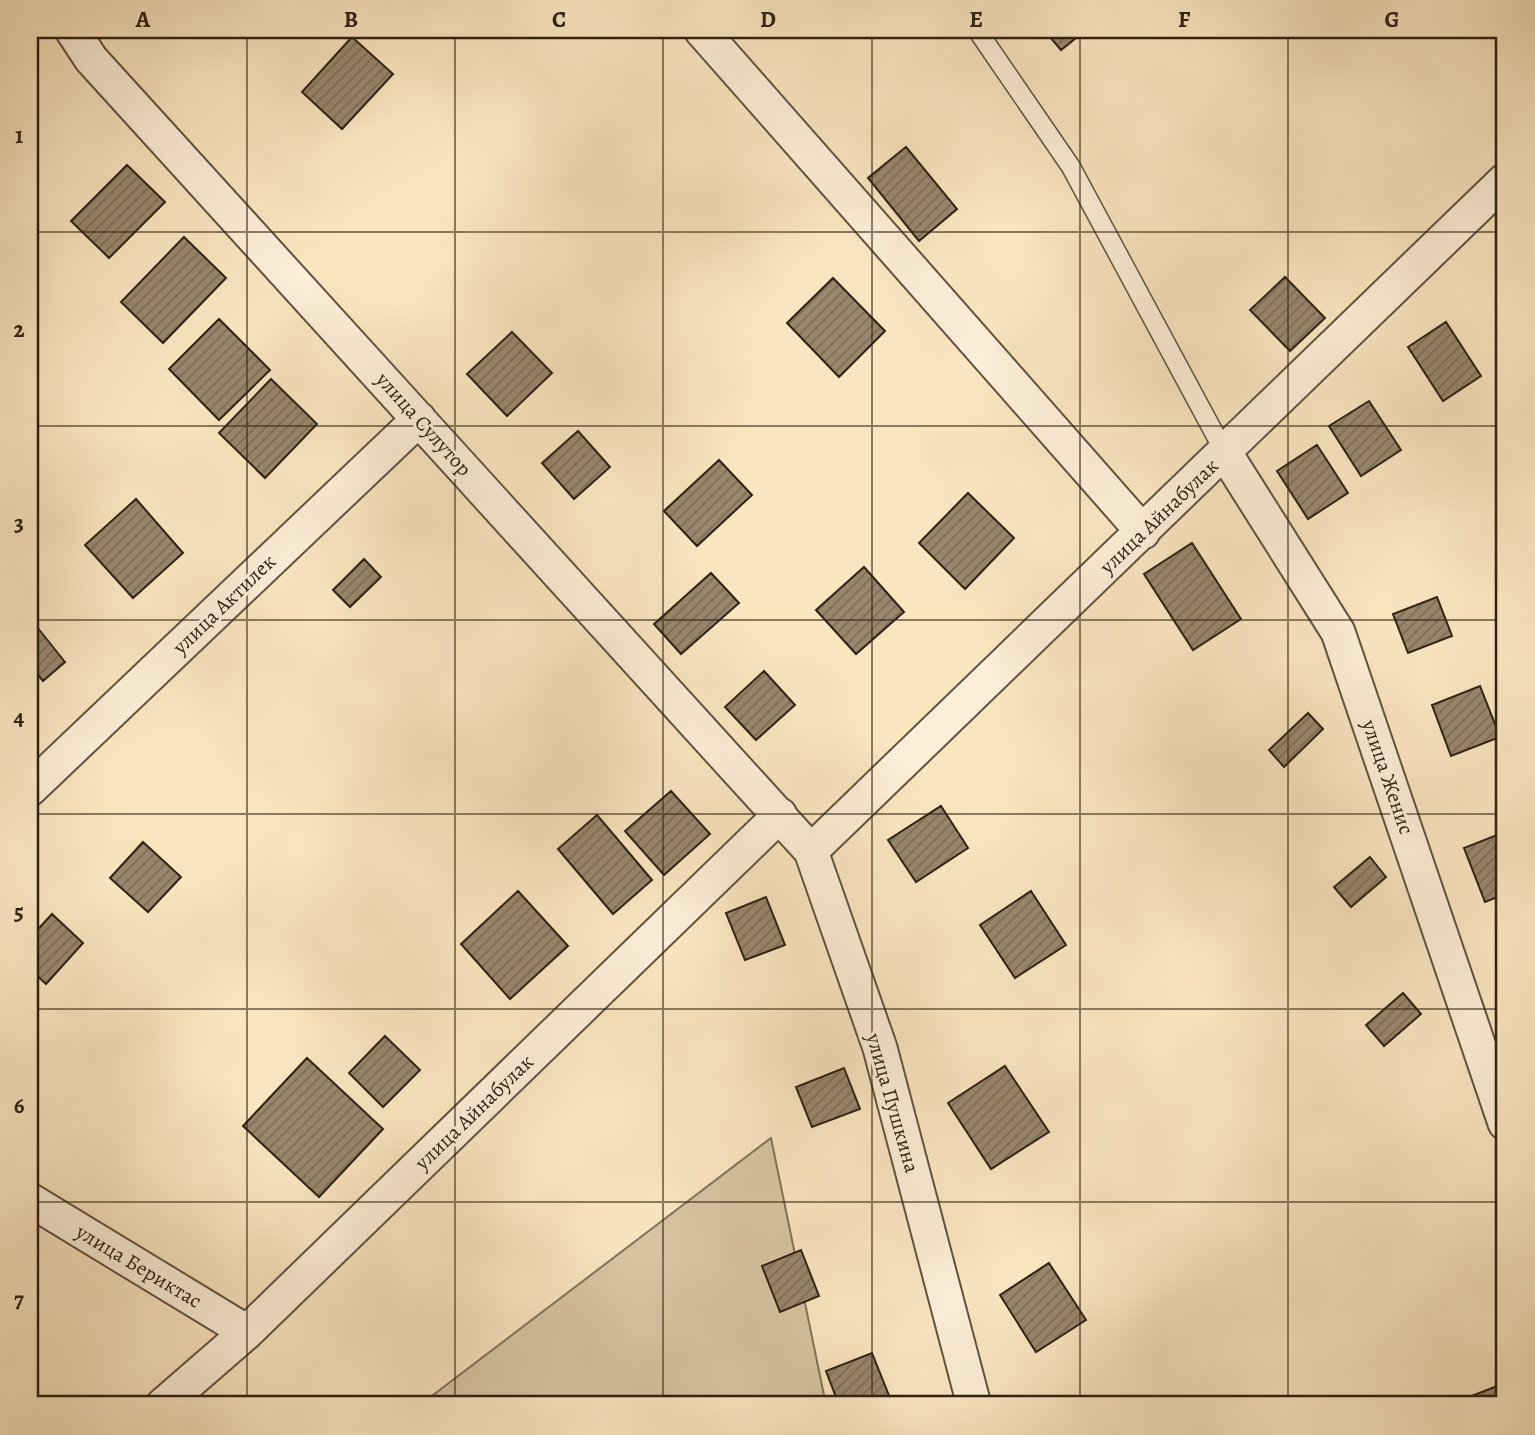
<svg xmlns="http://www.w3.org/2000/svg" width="1535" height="1435" viewBox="0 0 1535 1435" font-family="Alegreya,serif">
	<defs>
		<pattern id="building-hatch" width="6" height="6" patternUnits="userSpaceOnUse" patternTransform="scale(1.75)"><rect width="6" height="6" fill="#98876d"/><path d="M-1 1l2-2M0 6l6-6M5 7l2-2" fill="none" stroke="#7c6e58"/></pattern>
	</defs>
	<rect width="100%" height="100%" fill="#fae5c1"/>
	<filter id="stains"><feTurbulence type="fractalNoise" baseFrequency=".00286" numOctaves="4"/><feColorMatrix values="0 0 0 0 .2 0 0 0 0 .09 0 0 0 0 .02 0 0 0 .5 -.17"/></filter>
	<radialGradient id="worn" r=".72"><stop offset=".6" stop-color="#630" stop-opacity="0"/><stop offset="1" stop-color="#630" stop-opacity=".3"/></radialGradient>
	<!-- grass -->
	<path fill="#d7c4a3" stroke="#82725a" stroke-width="2" d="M771,1138l55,267h-406z"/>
	<!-- building -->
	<path fill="url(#building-hatch)" stroke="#2e2111" stroke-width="2" d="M1044,30h42l-25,20z
		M352,37l41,37 -51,55 -40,-37z
		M906,147l51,62 -38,32 -51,-63z
		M127,165l38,37 -56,56 -38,-37z
		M184,237l42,41 -63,65 -42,-41z
		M1285,277l40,41 -35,33 -40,-41z
		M833,278l52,53 -46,46 -52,-54z
		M219,319l51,51 -51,50 -50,-51z
		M1446,322l35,54 -38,25 -35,-54z
		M512,332l40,41 -45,43 -40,-42z
		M271,379l46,45 -52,54 -46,-45z
		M1369,401l32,49 -40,26 -32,-50z
		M578,431l32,36 -36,32 -32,-36z
		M1317,445l31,48 -40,26 -31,-48z
		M719,460l33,35 -55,51 -33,-35z
		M968,493l46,45 -49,51 -46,-46z
		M136,499l47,54 -50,45 -48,-53z
		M1192,543l49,76 -48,31 -49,-76z
		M364,559l17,18 -31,30 -17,-17z
		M864,567l40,45 -48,42 -40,-44z
		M711,573l28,30 -58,51 -27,-30z
		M1437,597l15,39 -44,17 -15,-39z
		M37,627l28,35 -22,19 -13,-16v-32z
		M764,671l31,34 -39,35 -31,-33z
		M1480,686l20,51 -49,19 -19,-51z
		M1308,713l15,16 -39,38 -15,-17z
		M671,791l39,43 -46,41 -39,-44z
		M941,806l27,42 -52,34 -28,-42z
		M597,815l55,65 -39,34 -55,-65z
		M1502,833l3,8v53l-20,8 -21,-54z
		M143,842l38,35 -33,35 -38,-34z
		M1370,857l16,20 -35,30 -17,-20z
		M518,891l50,55 -58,53 -49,-55z
		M1031,891l35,54 -51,33 -35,-53z
		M766,897l19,48 -40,15 -19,-47z
		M52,914l31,29 -37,41 -16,-15v-31z
		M1403,993l18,21 -37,32 -18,-21z
		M385,1036l35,34 -37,37 -34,-34z
		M307,1058l76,71 -64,68 -76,-71z
		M1005,1066l44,66 -58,37 -43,-66z
		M844,1068l16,41 -48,18 -16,-40z
		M801,1250l18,46 -39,16 -18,-46z
		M1049,1263l37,57 -50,32 -36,-57z
		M872,1353l20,50 -53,2 -13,-34z
		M1505,1383v22h-37l-2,-7z"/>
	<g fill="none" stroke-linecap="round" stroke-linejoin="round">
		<defs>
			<path id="lane" d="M977,30l94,137 154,286"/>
			<path id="street" d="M72,30l19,29 720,792 69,197 94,357
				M701,30l442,502
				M1225,453l113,179 167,491
				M30,789l389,-370
				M811,851l694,-671
				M30,1200l217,132
				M163,1405l84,-73 533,-517"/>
		</defs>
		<!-- lane casing -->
		<use href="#lane" stroke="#61523d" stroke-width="21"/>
		<!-- street casing -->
		<use href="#street" stroke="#61523d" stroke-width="37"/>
		<!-- lane -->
		<use href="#lane" stroke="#fceed7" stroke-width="18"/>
		<!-- street -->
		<use href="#street" stroke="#fceed7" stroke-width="33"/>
	</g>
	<!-- grid -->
	<path fill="none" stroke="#2e2111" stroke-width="2" stroke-opacity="0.55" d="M247,30v1375M455,30v1375M663,30v1375M872,30v1375M1080,30v1375M1288,30v1375M30,232h1475M30,426h1475M30,620h1475M30,814h1475M30,1009h1475M30,1202h1475"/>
	<g text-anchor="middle" stroke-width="6" stroke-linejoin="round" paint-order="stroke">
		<!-- street labels -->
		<g font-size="21" fill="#2e2111" stroke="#fceed7">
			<text transform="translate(424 424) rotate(48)" y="7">улица Сулутор</text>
			<text transform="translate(1159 516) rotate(-44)" y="7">улица Айнабулак</text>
			<text transform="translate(224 604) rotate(-44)" y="7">улица Актилек</text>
			<text transform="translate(1388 777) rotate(71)" y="7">улица Женис</text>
			<text transform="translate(893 1103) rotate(74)" y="7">улица Пушкина</text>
			<text transform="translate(474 1112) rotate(-44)" y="7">улица Айнабулак</text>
			<text transform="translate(139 1266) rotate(31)" y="7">улица Бериктас</text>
		</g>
	</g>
	<!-- margin -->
	<rect width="1535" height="1435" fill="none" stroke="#fae5c1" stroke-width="77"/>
	<rect x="38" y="38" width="1458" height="1358" fill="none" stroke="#2e2111" stroke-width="2.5"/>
	<g font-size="23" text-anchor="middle" font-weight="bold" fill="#2e2111">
		<text x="143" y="27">A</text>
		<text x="351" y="27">B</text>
		<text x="559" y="27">C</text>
		<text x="768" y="27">D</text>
		<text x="976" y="27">E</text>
		<text x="1184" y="27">F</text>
		<text x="1392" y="27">G</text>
		<text x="19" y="143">1</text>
		<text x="19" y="337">2</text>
		<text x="19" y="531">3</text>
		<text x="19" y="725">4</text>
		<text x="19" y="919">5</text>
		<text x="19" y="1113">6</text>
		<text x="19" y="1307">7</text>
	</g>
	<rect width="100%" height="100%" filter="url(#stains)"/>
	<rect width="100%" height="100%" fill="url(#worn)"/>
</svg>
